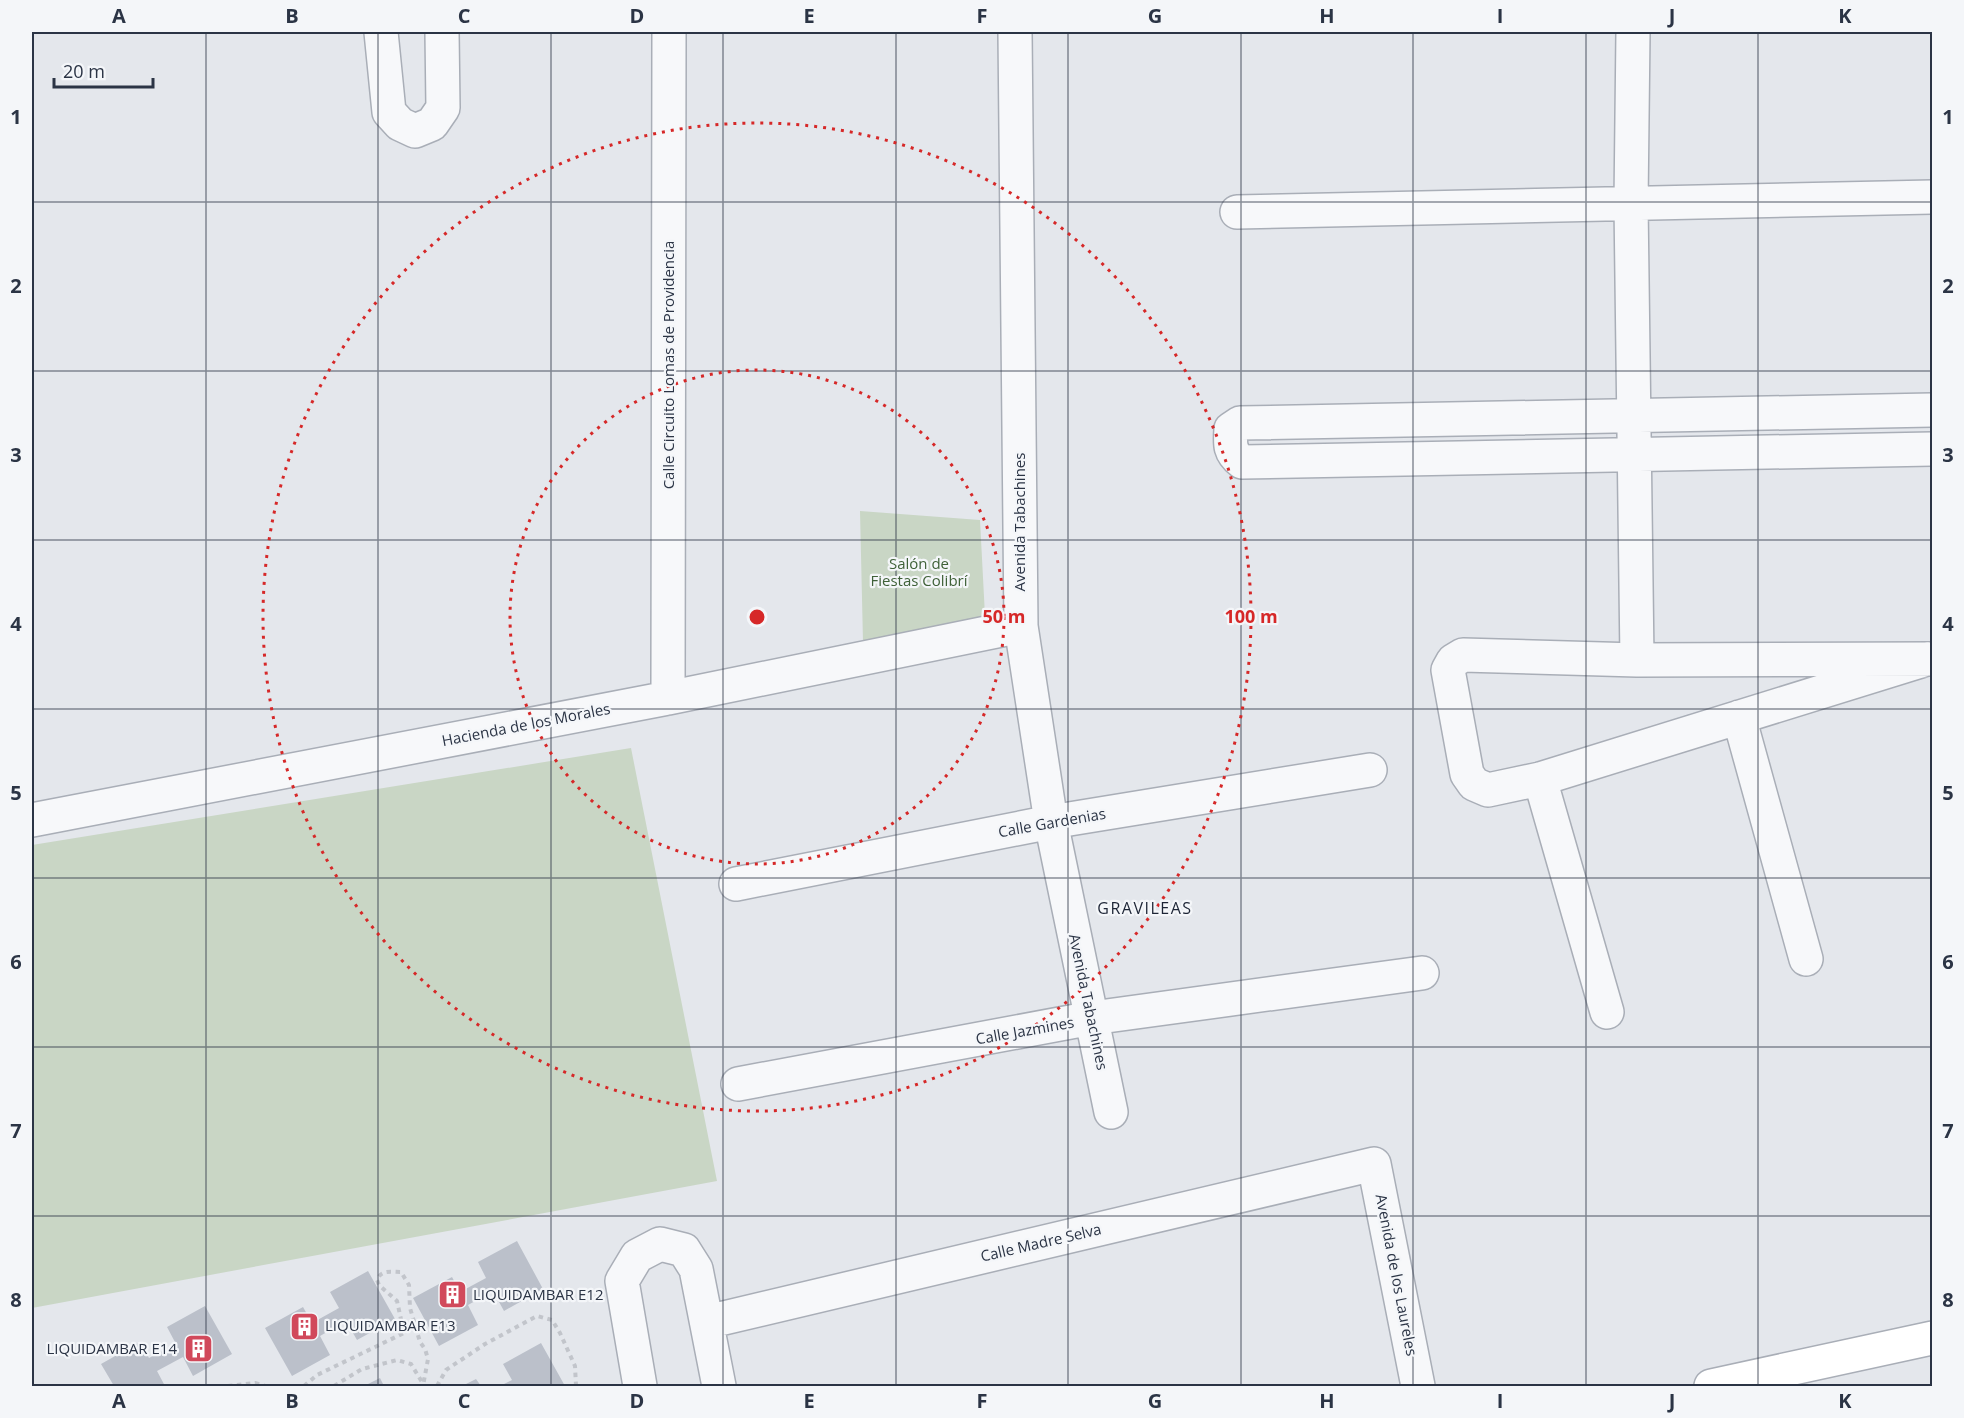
<svg xmlns="http://www.w3.org/2000/svg" width="1964" height="1418" viewBox="0 0 1964 1418" font-family="'Open Sans',sans-serif">
	<rect width="100%" height="100%" fill="#e4e7ec"/>
	<!-- green -->
	<path fill="#c9d6c5" d="M860,511l120,9 5,96 -122,26z
		M631,748l86,433 -685,127v-463z"/>
	<!-- building -->
	<path fill="#bbc0ca" d="M517,1241l26,48 -39,22 -11,-20 -25,14 10,20 -39,21 -26,-48 39,-21 8,15 26,-14 -8,-16z
		M368,1271l27,48 -38,21 -11,-19 -26,15 10,19 -38,21 -27,-48 38,-21 9,16 27,-15 -9,-16z
		M205,1306l27,48 -39,22 -10,-19 -26,14 8,15h-51l-13,-22 39,-22 9,16 27,-14 -9,-17z
		M541,1343l24,43h-65l12,-6 -9,-16z
		M380,1378l4,8h-20z
		M476,1379l5,7h-19z"/>
	<g fill="none" stroke-linecap="round" stroke-linejoin="round">
		<defs>
			<path id="street" d="M381,32l8,80 11,12 15,7 17,-7 11,-16 -1,-76
				M1015,32l6,594 30,196 60,290
				M1633,32l-2,171 6,457
				M1237,212l695,-15
				M1932,410l-692,13 -9,6c-1,15 -2,23 11,33l690,-13
				M1927,659l-387,120 -52,11 -14,-6 -7,-10 -19,-104 5,-9 10,-6 174,5 295,-1
				M668,698l1,-666
				M1739,717l67,242
				M1540,779l67,233
				M32,820l636,-122 353,-72
				M736,884l315,-62 319,-52
				M738,1084l354,-66 330,-45
				M707,1322l667,-158 44,222
				M640,1386l-18,-105 15,-25 23,-12 24,6 12,19 23,117"/>
			<path id="secondary" d="M1711,1386l221,-48"/>
		</defs>
		<!-- street casing -->
		<use href="#street" stroke="#a9aeb7" stroke-width="36"/>
		<!-- secondary casing -->
		<use href="#secondary" stroke="#a9aeb7" stroke-width="36"/>
		<!-- path -->
		<path stroke="#c2c5cb" stroke-width="4" stroke-dasharray="4.5 4.5" stroke-linecap="butt" d="M228,1386l27,-3 10,3
			M304,1386l13,-11 87,-42 -7,-32 -18,-16 -2,-5c4,-11 15,-8 24,-8l8,13 1,23 10,34 5,7 3,10 -5,27
			M334,1386l28,-17 35,-9 14,4 11,18
			M437,1386l9,-16 39,-26 52,-28 15,4 8,13 15,33 1,20"/>
		<!-- street -->
		<use href="#street" stroke="#f7f8fa" stroke-width="33"/>
		<!-- secondary -->
		<use href="#secondary" stroke="#fff" stroke-width="33"/>
	</g>
	<!-- grid -->
	<path fill="none" stroke="#2b3445" stroke-width="1.5" stroke-opacity="0.55" d="M206,32v1354M378,32v1354M551,32v1354M723,32v1354M896,32v1354M1068,32v1354M1241,32v1354M1413,32v1354M1586,32v1354M1758,32v1354M32,202h1900M32,371h1900M32,540h1900M32,709h1900M32,878h1900M32,1047h1900M32,1216h1900"/>
	<!-- distance rings -->
	<g fill="none" stroke="#d62828" stroke-width="3" stroke-dasharray="3 6">
		<circle cx="757" cy="617" r="247"/>
		<circle cx="757" cy="617" r="494"/>
	</g>
	<!-- icons -->
	<defs>
		<symbol id="building-square" viewBox="-11 -11 22 22"><rect x="-9" y="-9" width="18" height="18" rx="4" fill="#d1495b" stroke="#f4f6f9"/><path d="M-4-6H4V6H1V3H-1V6H-4ZM-2.5-4.3h1.7v1.8h-1.7ZM.8-4.3h1.7v1.8H.8ZM-2.5-1h1.7V.8h-1.7ZM.8-1h1.7V.8H.8Z" fill="#fff"/></symbol>
	</defs>
	<g fill-rule="evenodd">
		<use href="#building-square" x="436" y="1278" width="33" height="33"/>
		<use href="#building-square" x="288" y="1310" width="33" height="33"/>
		<use href="#building-square" x="182" y="1332" width="33" height="33"/>
	</g>
	<g text-anchor="middle" stroke-width="4.5" stroke-linejoin="round" paint-order="stroke">
		<!-- street labels -->
		<g font-size="15" fill="#2b3445" stroke="#f4f6f9">
			<text transform="translate(669 365) rotate(-90)" y="5">Calle Circuito Lomas de Providencia</text>
			<text transform="translate(1020 522) rotate(-90)" y="5">Avenida Tabachines</text>
			<text transform="translate(526 725) rotate(-11)" y="5">Hacienda de los Morales</text>
			<text transform="translate(1052 823) rotate(-10)" y="5">Calle Gardenias</text>
			<text transform="translate(1088 1002) rotate(78)" y="5">Avenida Tabachines</text>
			<text transform="translate(1025 1031) rotate(-10)" y="5">Calle Jazmines</text>
			<text transform="translate(1041 1243) rotate(-13)" y="5">Calle Madre Selva</text>
			<text transform="translate(1396 1275) rotate(79)" y="5">Avenida de los Laureles</text>
		</g>
		<!-- park labels -->
		<g font-size="15" fill="#3f6138" stroke="#f4f6f9">
			<text x="919" y="569">Salón de<tspan x="919" dy="17">Fiestas Colibrí</tspan></text>
		</g>
		<!-- poi labels -->
		<g font-size="15" fill="#2b3445" stroke="#f4f6f9" text-anchor="start">
			<text x="473" y="1300">LIQUIDAMBAR E12</text>
			<text x="325" y="1331">LIQUIDAMBAR E13</text>
			<text x="177" y="1354" text-anchor="end">LIQUIDAMBAR E14</text>
		</g>
		<!-- neighbourhood labels -->
		<g font-size="16" letter-spacing="1.5" fill="#1d2536" stroke="#f4f6f9">
			<text x="1145" y="914">GRAVILEAS</text>
		</g>
	</g>
	<circle cx="757" cy="617" r="9" fill="#d62828" stroke="#f4f6f9" stroke-width="3"/>
	<g font-size="18" text-anchor="middle" font-weight="bold" fill="#d62828" stroke="#f4f6f9" stroke-width="4.5" stroke-linejoin="round" paint-order="stroke">
		<text x="1004" y="623">50 m</text>
		<text x="1251" y="623">100 m</text>
	</g>
	<!-- border -->
	<rect width="1964" height="1418" fill="none" stroke="#f4f6f9" stroke-width="66"/>
	<!-- scale -->
	<path d="M54 78v9h99v-9" fill="none" stroke="#2b3445" stroke-width="3"/>
	<text x="63" y="78" font-size="18" fill="#2b3445" stroke="#f4f6f9" stroke-width="4.5" paint-order="stroke">20 m</text>
	<rect x="33" y="33" width="1898" height="1352" fill="none" stroke="#2b3445" stroke-width="2"/>
	<g font-size="20" text-anchor="middle" font-weight="bold" fill="#2b3445">
		<text x="119" y="23">A</text>
		<text x="292" y="23">B</text>
		<text x="464" y="23">C</text>
		<text x="637" y="23">D</text>
		<text x="809" y="23">E</text>
		<text x="982" y="23">F</text>
		<text x="1155" y="23">G</text>
		<text x="1327" y="23">H</text>
		<text x="1500" y="23">I</text>
		<text x="1672" y="23">J</text>
		<text x="1845" y="23">K</text>
		<text x="16" y="124">1</text>
		<text x="1948" y="124">1</text>
		<text x="16" y="293">2</text>
		<text x="1948" y="293">2</text>
		<text x="16" y="462">3</text>
		<text x="1948" y="462">3</text>
		<text x="16" y="631">4</text>
		<text x="1948" y="631">4</text>
		<text x="16" y="800">5</text>
		<text x="1948" y="800">5</text>
		<text x="16" y="969">6</text>
		<text x="1948" y="969">6</text>
		<text x="16" y="1138">7</text>
		<text x="1948" y="1138">7</text>
		<text x="16" y="1307">8</text>
		<text x="1948" y="1307">8</text>
		<text x="119" y="1408">A</text>
		<text x="292" y="1408">B</text>
		<text x="464" y="1408">C</text>
		<text x="637" y="1408">D</text>
		<text x="809" y="1408">E</text>
		<text x="982" y="1408">F</text>
		<text x="1155" y="1408">G</text>
		<text x="1327" y="1408">H</text>
		<text x="1500" y="1408">I</text>
		<text x="1672" y="1408">J</text>
		<text x="1845" y="1408">K</text>
	</g>
</svg>
